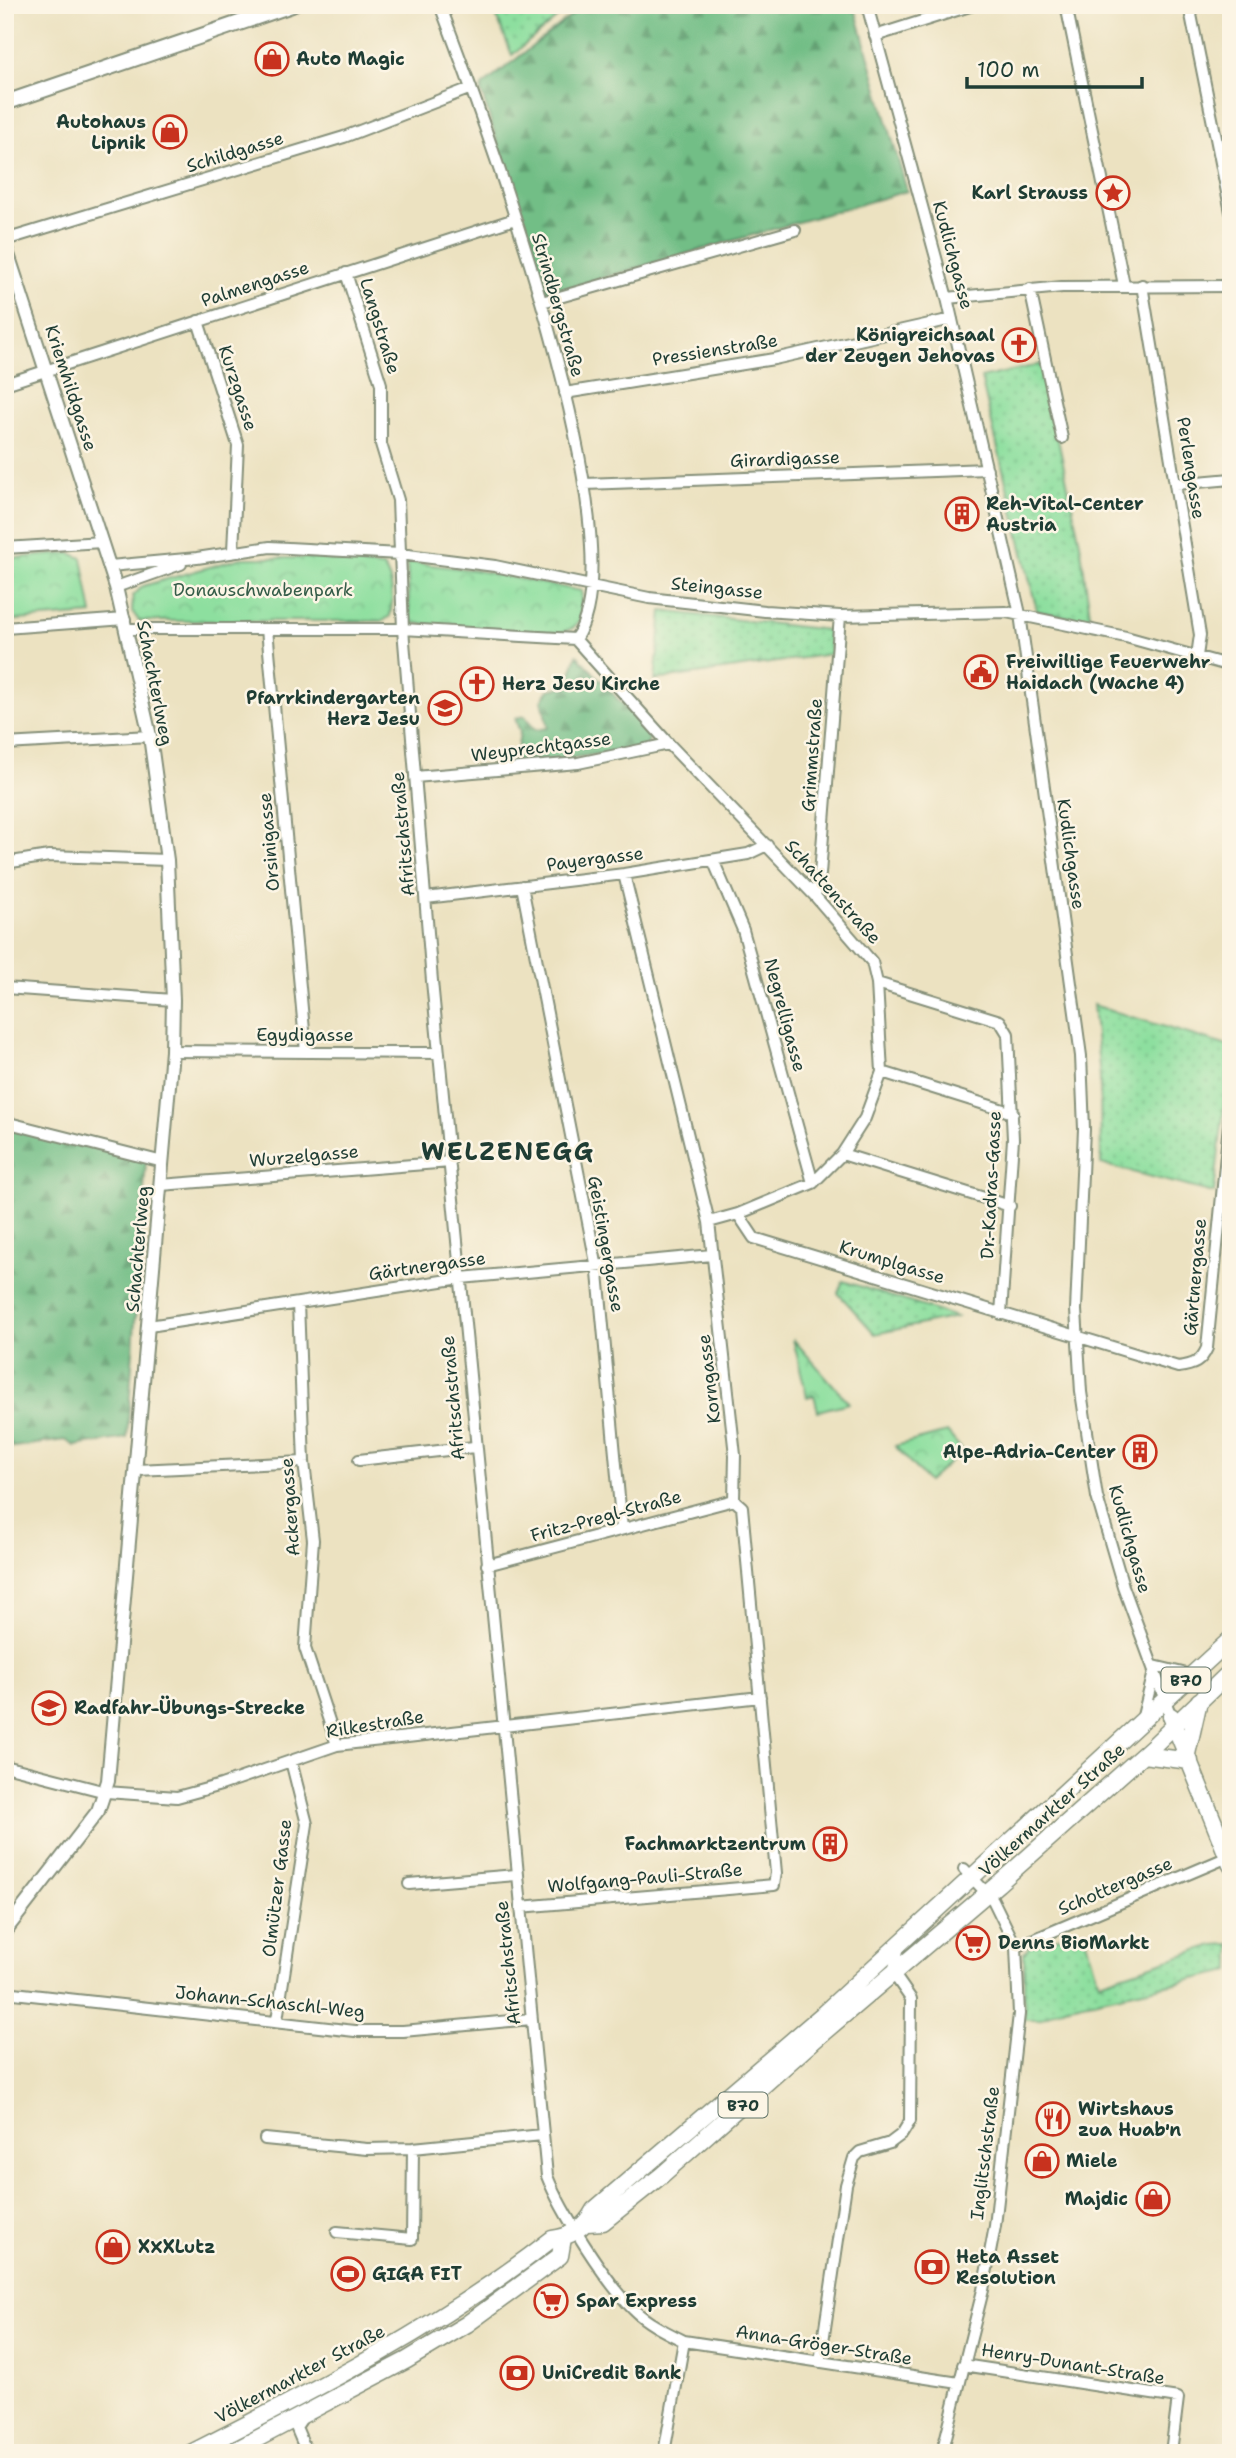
<svg xmlns="http://www.w3.org/2000/svg" width="1236" height="2458" viewBox="0 0 1236 2458" font-family="'Shantell Sans',sans-serif">
	<defs>
		<pattern id="grass-dots" width="8" height="8" patternUnits="userSpaceOnUse" patternTransform="scale(1.75)"><rect width="8" height="8" fill="#8ddf9f"/><path d="M2 2h.1M6 6h.1" fill="none" stroke="#79c08a" stroke-width="1.8" stroke-linecap="round"/></pattern>
		<pattern id="forest-firs" width="22" height="20" patternUnits="userSpaceOnUse" patternTransform="scale(1.75)"><rect width="22" height="20" fill="#72be86"/><path d="M5 1l3.5 6h-7zM16 11l3.5 6h-7z" fill="#5d9c6e"/></pattern>
		<pattern id="park-crowns" width="20" height="18" patternUnits="userSpaceOnUse" patternTransform="scale(1.75)"><rect width="20" height="18" fill="#8ddf9f"/><path d="M2 6a3 3 0 1 1 6 0M12 15a3 3 0 1 1 6 0" fill="none" stroke="#79c08a"/></pattern>
	</defs>
	<rect width="100%" height="100%" fill="#fcf5e5"/>
	<filter id="ink" filterUnits="userSpaceOnUse"><feTurbulence type="fractalNoise" baseFrequency=".0143" numOctaves="2"/><feDisplacementMap in="SourceGraphic" scale="14" xChannelSelector="R" yChannelSelector="G"/><feConvolveMatrix kernelMatrix="1 2 1 2 8 2 1 2 1" color-interpolation-filters="sRGB"/></filter>
	<filter id="wash" filterUnits="userSpaceOnUse"><feTurbulence type="fractalNoise" baseFrequency=".00686" numOctaves="4" result="noise"/><feDisplacementMap in="SourceGraphic" scale="28" xChannelSelector="R" yChannelSelector="G"/><feGaussianBlur stdDeviation="1.57" result="paint"/><feColorMatrix in="noise" values="0 0 0 0 0 0 0 0 0 0 0 0 0 0 0 0 0 1.4 0 .05"/><feComposite in="paint" operator="in"/></filter>
	<g filter="url(#wash)">
		<rect width="100%" height="100%" fill="#ece2c1"/>
		<!-- grass -->
		<path fill="url(#grass-dots)" stroke="#568e6a" stroke-width="2" d="M492,5h81l-61,50z
			M1042,364l38,179 11,78 -54,-10 -56,-233z
			M662,611l165,19 4,24 -176,26z
			M1093,1005l138,42 -17,146 -113,-29 -1,-87z
			M843,1281l113,36 -81,17 -37,-41z
			M1076,1931l9,7 14,44 115,-37 17,-1v27l-166,36 -26,12h-15v-66l5,-6z"/>
		<!-- forest -->
		<path fill="url(#forest-firs)" stroke="#487e5d" stroke-width="2" d="M585,5h269l53,186 -361,103 -65,-203 1,-5z
			M577,655l73,79 -3,13 -132,19 5,-34 -5,-14 10,-2 10,14 13,-2 -6,-28 7,-10 18,-4z
			M5,1128l141,32 -19,278 -52,8 -10,-6 -60,8z"/>
		<!-- park -->
		<path fill="url(#park-crowns)" stroke="#568e6a" stroke-width="2" d="M69,553l13,5 10,56 -87,7v-62z
			M241,558h75l67,9c11,13 10,33 7,49l-7,5h-244l-7,-10 1,-15 10,-10z
			M407,562l67,8 108,21 -2,29 -7,8 -13,5 -150,-10z
			M793,1339l56,64 -31,8 -4,-16 -7,2z
			M947,1432l16,19 -35,31 -33,-36z"/>
	</g>
	<g filter="url(#ink)">
		<g fill="none" stroke-linecap="round" stroke-linejoin="round">
			<defs>
				<path id="minor" d="M867,5l80,293 73,316 61,442 3,73 -8,181 5,82 16,105 26,89 47,128
					M1066,5l58,280
					M1189,5l42,207
					M875,36l98,-31
					M5,240l339,-103 127,-49
					M346,273l35,111v60l17,56 5,129 29,352 115,1195c14,36 59,106 86,133 14,14 33,23 51,32l275,42
					M1142,285l58,350 -3,21
					M1030,289l32,149
					M947,298l115,-11 169,-1
					M542,302l253,-72
					M198,321l40,124 -5,106
					M5,384l510,-165
					M565,393l209,-34 178,-40
					M585,484l402,-15
					M1176,484l55,-5
					M5,548l97,-6
					M110,566l87,-8 73,-11 130,7 95,12 154,32 116,13 75,5 166,-4 120,25 105,29
					M116,587l65,-23
					M5,628l120,-9
					M127,629h276l172,10c68,-92 -93,-524 -135,-634
					M267,629l39,423
					M575,639l94,105 146,152 57,66 5,21 5,89 -17,46 -23,36 -29,29 -75,31
					M5,744l145,-8
					M415,777l163,-14 91,-19
					M713,860l30,70 70,253
					M5,863l44,-7 118,4
					M522,886l76,387 24,256
					M815,896l5,-22 20,-258
					M426,898l198,-24 124,-20 19,-9
					M877,983l123,38 8,13 5,105 -12,175
					M5,988l168,12
					M172,1051l267,2
					M882,1072l131,41
					M5,1122l158,40
					M842,1154l168,52
					M161,1185l289,-23
					M709,1222l29,-8 16,24 424,129c16,-2 23,-5 29,-19l24,-244
					M298,1303l6,159 9,78 -8,108 32,97
					M149,1326l312,-48 251,-23
					M359,1460l115,-13
					M137,1470l167,-8
					M487,1565l247,-65
					M1154,1666l37,9
					M1142,1720l13,-52
					M5,1766l101,26 71,5 44,-12 116,-40 423,-48
					M409,1884l107,-9
					M520,1907l254,-22 2,-12 -34,-366 -8,-7 1,-45 -26,-233 -85,-348
					M1016,1947l212,-90
					M5,1992l350,39h48l128,-12
					M277,2020l30,-196 -16,-63
					M265,2139l102,10 46,-1 129,-13
					M337,2232l75,7 1,-91
					M820,2362l26,-177 8,-27 6,-6 30,-9 12,-9 8,-13 1,-122 -18,-26 6,-27
					M963,2365l215,33 -7,55
					M302,2418l-6,9 11,26
					M664,2453l20,-112
					M942,2453l41,-163 12,-64 24,-212 -3,-67 -23,-47 -29,-31"/>
				<path id="tertiary" d="M5,245l111,342 34,149 17,124 6,140 -1,51 -64,730 -10,30 -93,120"/>
				<path id="secondary" d="M5,103l287,-98"/>
				<path id="primary" d="M1171,1716l60,149
					M1187,1754l12,-53
					M1143,1755l47,6
					M587,2223l16,-1 59,-47 156,-138 180,-153 154,-137 79,-76
					M191,2453c126,-64 250,-127 361,-214 19,-2 33,-12 42,-29l228,-195 409,-376
					M230,2453l177,-93 60,-36 93,-68 3,-18"/>
			</defs>
			<!-- minor casing -->
			<use href="#minor" stroke="#86907a" stroke-width="14"/>
			<!-- tertiary casing -->
			<use href="#tertiary" stroke="#86907a" stroke-width="16"/>
			<!-- secondary casing -->
			<use href="#secondary" stroke="#86907a" stroke-width="18"/>
			<!-- primary casing -->
			<use href="#primary" stroke="#86907a" stroke-width="19"/>
			<!-- minor -->
			<use href="#minor" stroke="#fff" stroke-width="10"/>
			<!-- tertiary -->
			<use href="#tertiary" stroke="#fff" stroke-width="12"/>
			<!-- secondary -->
			<use href="#secondary" stroke="#fff" stroke-width="14"/>
			<!-- primary -->
			<use href="#primary" stroke="#fff" stroke-width="16"/>
		</g>
	</g>
	<!-- icons -->
	<defs>
		<symbol id="shop-ring" viewBox="-11 -11 22 22"><circle r="9.5" fill="#fcf5e5" stroke="#c8321e" stroke-width="1.5"/><path d="M-5-2.5h2.3a2.7 3.5 0 0 1 5.4 0H5L5.5 6h-11ZM-1.5-2.5h3a1.5 2.3 0 0 0-3 0Z" fill="#c8321e"/></symbol>
		<symbol id="sight-ring" viewBox="-11 -11 22 22"><circle r="9.5" fill="#fcf5e5" stroke="#c8321e" stroke-width="1.5"/><path d="M0-6L1.8-2.2L6-1.7L2.9 1.2L3.7 5.4L0 3.3L-3.7 5.4L-2.9 1.2L-6-1.7L-1.8-2.2Z" fill="#c8321e"/></symbol>
		<symbol id="church-ring" viewBox="-11 -11 22 22"><circle r="9.5" fill="#fcf5e5" stroke="#c8321e" stroke-width="1.5"/><path d="M-1.2-6h2.4v3.5h3.3v2.4h-3.3V6h-2.4V-.1h-3.3v-2.4h3.3Z" fill="#c8321e"/></symbol>
		<symbol id="building-ring" viewBox="-11 -11 22 22"><circle r="9.5" fill="#fcf5e5" stroke="#c8321e" stroke-width="1.5"/><path d="M-4-6H4V6H1V3H-1V6H-4ZM-2.5-4.3h1.7v1.8h-1.7ZM.8-4.3h1.7v1.8H.8ZM-2.5-1h1.7V.8h-1.7ZM.8-1h1.7V.8H.8Z" fill="#c8321e"/></symbol>
		<symbol id="civic-ring" viewBox="-11 -11 22 22"><circle r="9.5" fill="#fcf5e5" stroke="#c8321e" stroke-width="1.5"/><path d="M-.6-6.5H3V-4.5H.6V-3L4-1V1h2V6H-6V1h2V-1L-.6-3ZM-1.2 2.5V6h2.4V2.5Z" fill="#c8321e"/></symbol>
		<symbol id="school-ring" viewBox="-11 -11 22 22"><circle r="9.5" fill="#fcf5e5" stroke="#c8321e" stroke-width="1.5"/><path d="M0-5L7-2L0 1L-7-2ZM-4 1L0 2.5L4 1V4Q0 6-4 4Z" fill="#c8321e"/></symbol>
		<symbol id="supermarket-ring" viewBox="-11 -11 22 22"><circle r="9.5" fill="#fcf5e5" stroke="#c8321e" stroke-width="1.5"/><path d="M-6-5.5h2.5l.6 2H6L4.5 2H-2.5L-4.4-4H-6ZM-1.5 3.2a1.3 1.3 0 1 0 .1 0ZM3 3.2a1.3 1.3 0 1 0 .1 0Z" fill="#c8321e"/></symbol>
		<symbol id="restaurant-ring" viewBox="-11 -11 22 22"><circle r="9.5" fill="#fcf5e5" stroke="#c8321e" stroke-width="1.5"/><path d="M-5-6h1v4h1v-4h1v4h1v-4h1v5L-1.5 .5V6h-2V.5L-5-1ZM5-6V6H3V1.5H1.5Q1.5-4 5-6Z" fill="#c8321e"/></symbol>
		<symbol id="bank-ring" viewBox="-11 -11 22 22"><circle r="9.5" fill="#fcf5e5" stroke="#c8321e" stroke-width="1.5"/><path d="M-6-4H6V4H-6ZM0-2.3a2.3 2.3 0 1 0 0 4.6a2.3 2.3 0 1 0 0-4.6Z" fill="#c8321e"/></symbol>
		<symbol id="stadium-ring" viewBox="-11 -11 22 22"><circle r="9.5" fill="#fcf5e5" stroke="#c8321e" stroke-width="1.5"/><path d="M0-5a6.5 5 0 1 0 0 10a6.5 5 0 1 0 0-10ZM-3.5-1.8h7v3.6h-7Z" fill="#c8321e"/></symbol>
	</defs>
	<g fill-rule="evenodd">
		<use href="#shop-ring" x="253" y="40" width="38" height="38"/>
		<use href="#shop-ring" x="151" y="113" width="38" height="38"/>
		<use href="#sight-ring" x="1094" y="174" width="38" height="38"/>
		<use href="#church-ring" x="1000" y="326" width="38" height="38"/>
		<use href="#building-ring" x="943" y="495" width="38" height="38"/>
		<use href="#civic-ring" x="962" y="653" width="38" height="38"/>
		<use href="#church-ring" x="458" y="665" width="38" height="38"/>
		<use href="#school-ring" x="426" y="689" width="38" height="38"/>
		<use href="#building-ring" x="1121" y="1433" width="38" height="38"/>
		<use href="#school-ring" x="30" y="1689" width="38" height="38"/>
		<use href="#building-ring" x="811" y="1825" width="38" height="38"/>
		<use href="#supermarket-ring" x="954" y="1924" width="38" height="38"/>
		<use href="#restaurant-ring" x="1034" y="2100" width="38" height="38"/>
		<use href="#shop-ring" x="1023" y="2142" width="38" height="38"/>
		<use href="#shop-ring" x="1134" y="2180" width="38" height="38"/>
		<use href="#shop-ring" x="94" y="2228" width="38" height="38"/>
		<use href="#bank-ring" x="913" y="2248" width="38" height="38"/>
		<use href="#stadium-ring" x="329" y="2255" width="38" height="38"/>
		<use href="#supermarket-ring" x="532" y="2282" width="38" height="38"/>
		<use href="#bank-ring" x="498" y="2354" width="38" height="38"/>
	</g>
	<g text-anchor="middle" stroke-width="5" stroke-linejoin="round" paint-order="stroke">
		<!-- shield labels -->
		<g fill="#fcf5e5" stroke="#617469" stroke-width="2">
			<rect x="1161.5" y="1667.5" width="49" height="25" rx="5"/>
			<rect x="718.5" y="2092.5" width="49" height="25" rx="5"/>
		</g>
		<g font-size="16" font-weight="bold" fill="#1f3d34">
			<text x="1186" y="1686">B70</text>
			<text x="743" y="2111">B70</text>
		</g>
		<!-- poi labels -->
		<g font-size="18" font-weight="bold" fill="#1f3d34" stroke="#fcf5e5" text-anchor="start">
			<text x="296" y="65">Auto Magic</text>
			<text x="146" y="128" text-anchor="end">Autohaus<tspan x="146" dy="21">Lipnik</tspan></text>
			<text x="1088" y="199" text-anchor="end">Karl Strauss</text>
			<text x="995" y="341" text-anchor="end">Königreichsaal<tspan x="995" dy="21">der Zeugen Jehovas</tspan></text>
			<text x="986" y="510">Reh-Vital-Center<tspan x="986" dy="21">Austria</tspan></text>
			<text x="1006" y="668">Freiwillige Feuerwehr<tspan x="1006" dy="21">Haidach (Wache 4)</tspan></text>
			<text x="502" y="690">Herz Jesu Kirche</text>
			<text x="420" y="704" text-anchor="end">Pfarrkindergarten<tspan x="420" dy="21">Herz Jesu</tspan></text>
			<text x="1116" y="1458" text-anchor="end">Alpe-Adria-Center</text>
			<text x="74" y="1714">Radfahr-Übungs-Strecke</text>
			<text x="806" y="1850" text-anchor="end">Fachmarktzentrum</text>
			<text x="998" y="1949">Denns BioMarkt</text>
			<text x="1078" y="2115">Wirtshaus<tspan x="1078" dy="21">zua Huab'n</tspan></text>
			<text x="1066" y="2167">Miele</text>
			<text x="1128" y="2205" text-anchor="end">Majdic</text>
			<text x="138" y="2253">XXXLutz</text>
			<text x="956" y="2263">Heta Asset<tspan x="956" dy="21">Resolution</tspan></text>
			<text x="372" y="2280">GIGA FIT</text>
			<text x="576" y="2307">Spar Express</text>
			<text x="542" y="2379">UniCredit Bank</text>
		</g>
		<!-- street labels -->
		<g font-size="18" fill="#1f3d34" stroke="#fcf5e5">
			<text transform="translate(235 152) rotate(-17)" y="6">Schildgasse</text>
			<text transform="translate(953 255) rotate(75)" y="6">Kudlichgasse</text>
			<text transform="translate(255 284) rotate(-18)" y="6">Palmengasse</text>
			<text transform="translate(558 305) rotate(74)" y="6">Strindbergstraße</text>
			<text transform="translate(380 326) rotate(73)" y="6">Langstraße</text>
			<text transform="translate(715 350) rotate(-9)" y="6">Pressienstraße</text>
			<text transform="translate(71 388) rotate(72)" y="6">Kriemhildgasse</text>
			<text transform="translate(238 388) rotate(72)" y="6">Kurzgasse</text>
			<text transform="translate(785 459) rotate(-2)" y="6">Girardigasse</text>
			<text transform="translate(1191 468) rotate(81)" y="6">Perlengasse</text>
			<text transform="translate(717 588) rotate(6)" y="6">Steingasse</text>
			<text transform="translate(155 683) rotate(79)" y="6">Schachterlweg</text>
			<text transform="translate(541 747) rotate(-7)" y="6">Weyprechtgasse</text>
			<text transform="translate(812 755) rotate(-86)" y="6">Grimmstraße</text>
			<text transform="translate(403 834) rotate(-95)" y="6">Afritschstraße</text>
			<text transform="translate(269 842) rotate(-95)" y="6">Orsinigasse</text>
			<text transform="translate(1071 854) rotate(82)" y="6">Kudlichgasse</text>
			<text transform="translate(595 859) rotate(-7)" y="6">Payergasse</text>
			<text transform="translate(833 892) rotate(48)" y="6">Schattenstraße</text>
			<text transform="translate(785 1015) rotate(75)" y="6">Negrelligasse</text>
			<text x="305" y="1041">Egydigasse</text>
			<text transform="translate(304 1156) rotate(-5)" y="6">Wurzelgasse</text>
			<text transform="translate(991 1185) rotate(-87)" y="6">Dr.-Kadras-Gasse</text>
			<text transform="translate(606 1244) rotate(80)" y="6">Geistingergasse</text>
			<text transform="translate(138 1249) rotate(-85)" y="6">Schachterlweg</text>
			<text transform="translate(892 1262) rotate(17)" y="6">Krumplgasse</text>
			<text transform="translate(427 1266) rotate(-8)" y="6">Gärtnergasse</text>
			<text transform="translate(1195 1277) rotate(-85)" y="6">Gärtnergasse</text>
			<text transform="translate(709 1379) rotate(-97)" y="6">Korngasse</text>
			<text transform="translate(453 1398) rotate(-95)" y="6">Afritschstraße</text>
			<text transform="translate(290 1507) rotate(-94)" y="6">Ackergasse</text>
			<text transform="translate(606 1516) rotate(-15)" y="6">Fritz-Pregl-Straße</text>
			<text transform="translate(1130 1539) rotate(74)" y="6">Kudlichgasse</text>
			<text transform="translate(375 1724) rotate(-9)" y="6">Rilkestraße</text>
			<text transform="translate(1052 1810) rotate(-42)" y="6">Völkermarkter Straße</text>
			<text transform="translate(645 1878) rotate(-5)" y="6">Wolfgang-Pauli-Straße</text>
			<text transform="translate(1115 1886) rotate(-23)" y="6">Schottergasse</text>
			<text transform="translate(277 1888) rotate(-83)" y="6">Olmützer Gasse</text>
			<text transform="translate(508 1963) rotate(-96)" y="6">Afritschstraße</text>
			<text transform="translate(270 2002) rotate(6)" y="6">Johann-Schaschl-Weg</text>
			<text transform="translate(985 2153) rotate(-83)" y="6">Inglitschstraße</text>
			<text transform="translate(824 2345) rotate(9)" y="6">Anna-Gröger-Straße</text>
			<text transform="translate(1073 2364) rotate(9)" y="6">Henry-Dunant-Straße</text>
			<text transform="translate(300 2374) rotate(-28)" y="6">Völkermarkter Straße</text>
		</g>
		<!-- park labels -->
		<g font-size="18" fill="#355d49" stroke="#fcf5e5">
			<text x="263" y="596">Donauschwabenpark</text>
		</g>
		<!-- district labels -->
		<g font-size="24" font-weight="bold" letter-spacing="2" fill="#1f3d34" stroke="#fcf5e5">
			<text x="508" y="1160">WELZENEGG</text>
		</g>
	</g>
	<!-- margin -->
	<rect width="1236" height="2458" fill="none" stroke="#fcf5e5" stroke-width="28"/>
	<!-- scale -->
	<path d="M967 77v10h175v-10" fill="none" stroke="#1f3d34" stroke-width="3.5"/>
	<text x="977" y="77" font-size="21" fill="#1f3d34" stroke="#fcf5e5" stroke-width="5" paint-order="stroke">100 m</text>
</svg>
